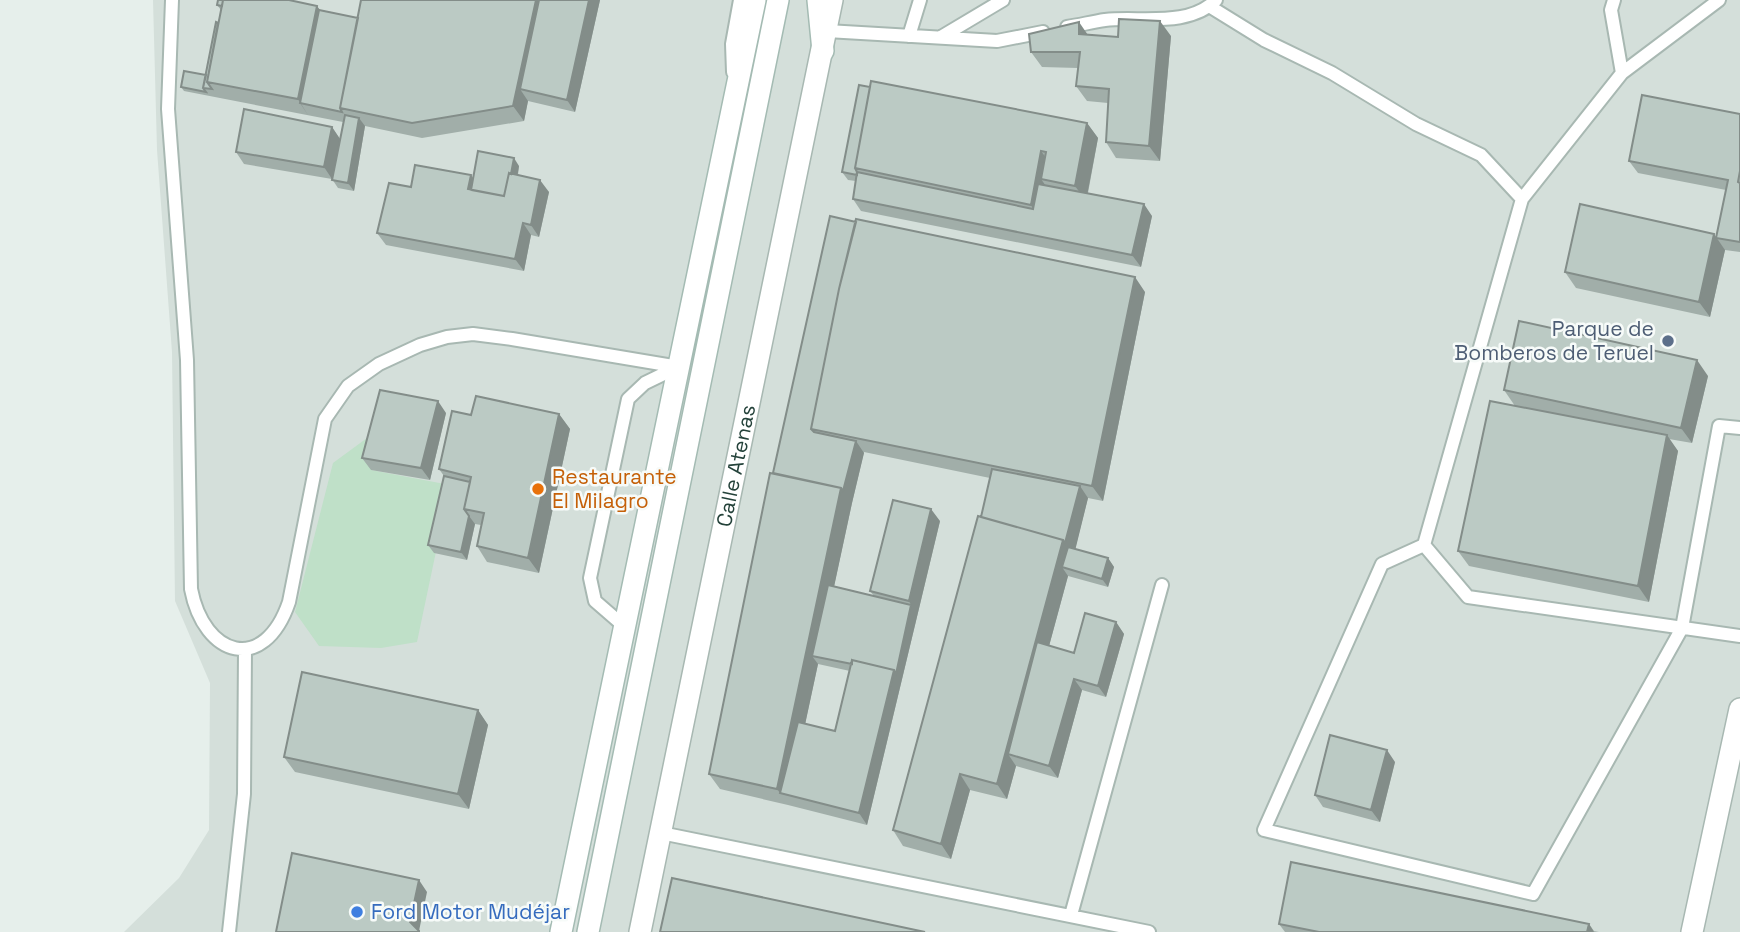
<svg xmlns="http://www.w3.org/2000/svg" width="1740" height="932" viewBox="0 0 1740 932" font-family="'Space Grotesk',sans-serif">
	<rect width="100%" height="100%" fill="#e6efeb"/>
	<!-- built -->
	<path fill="#d4dfda" d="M153,0h1587v932h-1616l55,-54 30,-48 1,-147 -35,-82 -3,-249 -15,-202z"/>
	<!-- green -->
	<path fill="#bfe0c8" d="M382,427l-11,43 79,15 -33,157 -36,6 -62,-2 -24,-34 38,-149z"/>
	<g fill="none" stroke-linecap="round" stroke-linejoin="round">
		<defs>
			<path id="lane" d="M172,0l-4,109 19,251 4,229c13,68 73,86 98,13l36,-183 23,-33 31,-22 41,-19 27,-8 26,-3 39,5 167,28
				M1614,0l-3,10 11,63
				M1719,0l-97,73 -100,126 -98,346 44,52 272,39
				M1209,6l55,34 68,33 84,51 65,31 41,44
				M1067,27c13,-2 25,-5 38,-7 35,-4 83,8 111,-20
				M827,31l170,10 46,-9
				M909,36l11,-36
				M941,37l62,-37
				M733,72l-1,-28 8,-44
				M1424,545l-42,19 -118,266 269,64 149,-266 37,-202 21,2
				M625,627l-30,-26 -5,-23 38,-179 17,-16 33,-16
				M661,833l488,99
				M1071,915l91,-330
				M229,932l15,-138 1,-145"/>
			<g id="street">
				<path id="s1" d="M640,932l192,-932"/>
				<path d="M1692,932l48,-223"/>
			</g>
			<path id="secondary" d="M818,0l5,51
				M561,932l194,-932
				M588,932l190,-932"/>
		</defs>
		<!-- lane casing -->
		<use href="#lane" stroke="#a8b8b2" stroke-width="16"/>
		<!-- street casing -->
		<use href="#street" stroke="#a8b8b2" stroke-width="24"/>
		<!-- secondary casing -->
		<use href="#secondary" stroke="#a4bbb3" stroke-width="24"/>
		<!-- lane -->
		<use href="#lane" stroke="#fff" stroke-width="12"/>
		<!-- street -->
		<use href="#street" stroke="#fff" stroke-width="21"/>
		<!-- secondary -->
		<use href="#secondary" stroke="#fff" stroke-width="21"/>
	</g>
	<!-- wall -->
	<path fill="#a1aea9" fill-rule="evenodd" d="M361,0h239l-25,112 -47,-11 -4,20 -102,17 -57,-12 -11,65 -16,-3 -6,-9 -88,-15 -8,-12 96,-25 8,12 3,-17 -159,-31 -3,-4 25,-12 15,-65 -4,-5 100,1 2,4 39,8z
		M1088,35l30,2 53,-1 -11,125 -44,-3 -10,-16 2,-39 -21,-2 -11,-15 2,-18 -36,-1 -11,-15z
		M859,85l228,38 11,15 -10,55 64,23 -11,51 -280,-56 -8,-12 3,-18 -8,-1 -6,-8z
		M1740,114v138l-15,-2 -15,67 -134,-29 -11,-16 149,-38 2,4 10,-48 -88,-17 -9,-12z
		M519,166l-1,9 31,17 -10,45 -8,-2 -7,36 -138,-26 -9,-12 34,-46 62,-9z
		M830,216l315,76 -42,209 -15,-3 -13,51 33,9 6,9 -6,20 -40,-11 -19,70 25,7 42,-31 8,12 -18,63 -24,-7 -24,88 -42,-12 -9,33 -37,-9 -19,69 -48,-13 -10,-16 88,-313 9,-39 -126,-26 -12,51 -18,83 40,10 -4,-5 70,-70 -73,304 -79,-20 -68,-16 -11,-15zM818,664l32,7 -15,60 -30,-7z
		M1708,376l-16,67 -23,-4 9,12 -29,151 -180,-36 -11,-15 57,-145 -11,-16z
		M446,413l-16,67 -59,-10 -9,-12z
		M559,414l11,15 -31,144 -52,-11 -10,-16 4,-21 -6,-1 -8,36 -33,-7 -6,-8 16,-69 -5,-7z
		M478,710l10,15 -19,84 -174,-37 -11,-15z
		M1395,762l-15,60 -57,-15 -8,-12z
		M1279,924h310l5,7 5,1h-314z"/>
	<!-- shaded-wall -->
	<path fill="#838d89" d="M536,0h14l-30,89 8,12 -4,20 -11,-15z
		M589,0h11l-25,112 -8,-12z
		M317,6l11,15 -28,82 8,12 -10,-16z
		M1160,21l11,15 -11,125 -11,-15z
		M1079,22l11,16 -11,-4z
		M359,118l6,8 -11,65 -6,-8z
		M1087,123l11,15 -12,63 -11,-15z
		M332,127l8,12 -8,40 -8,-12z
		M1041,151l11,15 -11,13 7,10 -7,32 -10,-16z
		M514,158l5,8 -7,42 -6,-8z
		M471,175l8,12 -2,8 -9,-6z
		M540,180l9,12 -10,45 -8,-12z
		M1144,204l8,12 -11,51 -9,-12z
		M523,223l8,12 -7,36 -9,-12z
		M1714,234l11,16 -15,67 -11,-15z
		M1135,277l10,15 -42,209 -11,-15z
		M1697,360l11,16 -16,67 -11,-15z
		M438,401l8,12 -16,67 -9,-12z
		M559,414l11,15 -31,144 -11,-15z
		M1667,435l11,16 -29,151 -11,-16z
		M856,441l8,12 -12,50 -33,154 -7,-1 6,8 -28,131 -10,-2 -3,-4 64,-301z
		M1080,486l8,12 -14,57 -9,-12z
		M931,509l9,12 -73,304 -8,-12 35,-143 17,-65 -2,-4z
		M469,516l6,8 -8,36 -6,-8z
		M1063,540l11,15 -12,12 6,9 -49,181 -11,-3 8,12 -9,33 -10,-15z
		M1108,558l6,9 -6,20 -6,-8z
		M1116,622l8,12 -18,63 -8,-11z
		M1074,679l8,11 -24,88 -9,-12z
		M478,710l10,15 -19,84 -11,-15z
		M1387,750l8,12 -15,60 -9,-12z
		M960,774l10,16 -19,69 -10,-15z
		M419,880l8,12 -8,39 1,1h-3l-7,-10z
		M1589,924l5,8h-7z"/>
	<!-- building -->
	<path fill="#bbcac4" stroke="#838d89" stroke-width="2" d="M218,0h5l-1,6 -5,-1z
		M223,0h66l28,6 -19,93 -91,-17z
		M361,0h175l-23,106 -101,17 -72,-15z
		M539,0h50l-22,100 -47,-11z
		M319,10l39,8 -18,90 2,4 -42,-9z
		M1119,19l41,2 -11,125 -43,-4 3,-53 -33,-3 4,-34h-49l-2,-18 50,-12v12l39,3z
		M216,22l2,1 -11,59 5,7 -9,-1z
		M184,71l22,4 -3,13 3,4 -25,-5z
		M871,81l216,42 -12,63 -34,-7 5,-27 -5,-1 -10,54 -176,-37z
		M859,85l11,2 -15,81 2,4v3l-15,-3z
		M1642,95l98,19v57l-2,11 2,1v59l-24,-4 12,-58 -99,-19z
		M244,109l88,18 -8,40 -88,-15z
		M345,115l14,3 -11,65 -16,-3z
		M478,151l36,7 -3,16 -2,-1 -5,23 -33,-6z
		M415,165l56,10 -3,14 36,7 5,-23 31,7 -9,45 -8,-2 -8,36 -138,-26 12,-50 22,4z
		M857,172l176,37 5,-25 106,20 -12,51 -279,-56z
		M1580,204l134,30 -15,68 -134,-30z
		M830,216l26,6 -17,67 -28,140 3,3 42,9 -13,50 -2,-3 -68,-15z
		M856,219l279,58 -43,209 -281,-57 28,-140z
		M1519,321l178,39 -16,68 -177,-38z
		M380,390l58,11 -17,67 -59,-10z
		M476,396l83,18 -31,144 -51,-12 7,-33 -20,-4 7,-32 -32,-8 13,-58 19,4z
		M1490,401l177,34 -29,151 -180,-35z
		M992,469l88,17 -15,57 -2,-3 -82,-23z
		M770,473l71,15 -64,301 -68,-15z
		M444,476l26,6 -6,27 5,7 -8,36 -33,-7z
		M893,500l38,9 -22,92 -39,-10z
		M978,516l85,24 -66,244 -37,-10 -19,70 -48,-14z
		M1068,547l40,11 -6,21 -40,-12z
		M828,585l83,20 -15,69 -2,-4 -42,-10v4l-40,-8z
		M1085,613l31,9 -18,64 -24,-7 -25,87 -41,-12 29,-112 37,11z
		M852,660l42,10 -35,143 -79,-20 18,-71 37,9z
		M302,672l176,38 -20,84 -174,-37z
		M1330,735l57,15 -16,60 -56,-15z
		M292,853l127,27 -9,42 9,9v1h-143z
		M1291,862l298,62 -2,8h-268l-40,-8z
		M672,878l253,54h-265z"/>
	<!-- markers -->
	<circle fill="#5c6f8a" stroke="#f7fbf9" stroke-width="2.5" cx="1668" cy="341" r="7"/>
	<circle fill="#e8710a" stroke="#f7fbf9" stroke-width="2.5" cx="538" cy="489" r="7"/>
	<circle fill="#3f7fe0" stroke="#f7fbf9" stroke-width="2.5" cx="357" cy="912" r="7"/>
	<g text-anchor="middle" stroke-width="5" stroke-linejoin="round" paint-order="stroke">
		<!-- service labels -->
		<g font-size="21" fill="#4e5e75" stroke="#f7fbf9" text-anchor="end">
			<text x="1654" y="336">Parque de<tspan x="1654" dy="24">Bomberos de Teruel</tspan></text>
		</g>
		<!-- street labels -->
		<g font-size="21" fill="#24423a" stroke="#f7fbf9">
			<text dy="7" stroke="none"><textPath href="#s1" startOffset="476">Calle Atenas</textPath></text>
		</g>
		<!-- food labels -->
		<g font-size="21" fill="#c56008" stroke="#f7fbf9" text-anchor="start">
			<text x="552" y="484">Restaurante<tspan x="552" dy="24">El Milagro</tspan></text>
		</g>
		<!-- shop labels -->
		<g font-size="21" fill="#366cbe" stroke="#f7fbf9" text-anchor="start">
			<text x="371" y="919">Ford Motor Mudéjar</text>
		</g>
	</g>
</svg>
